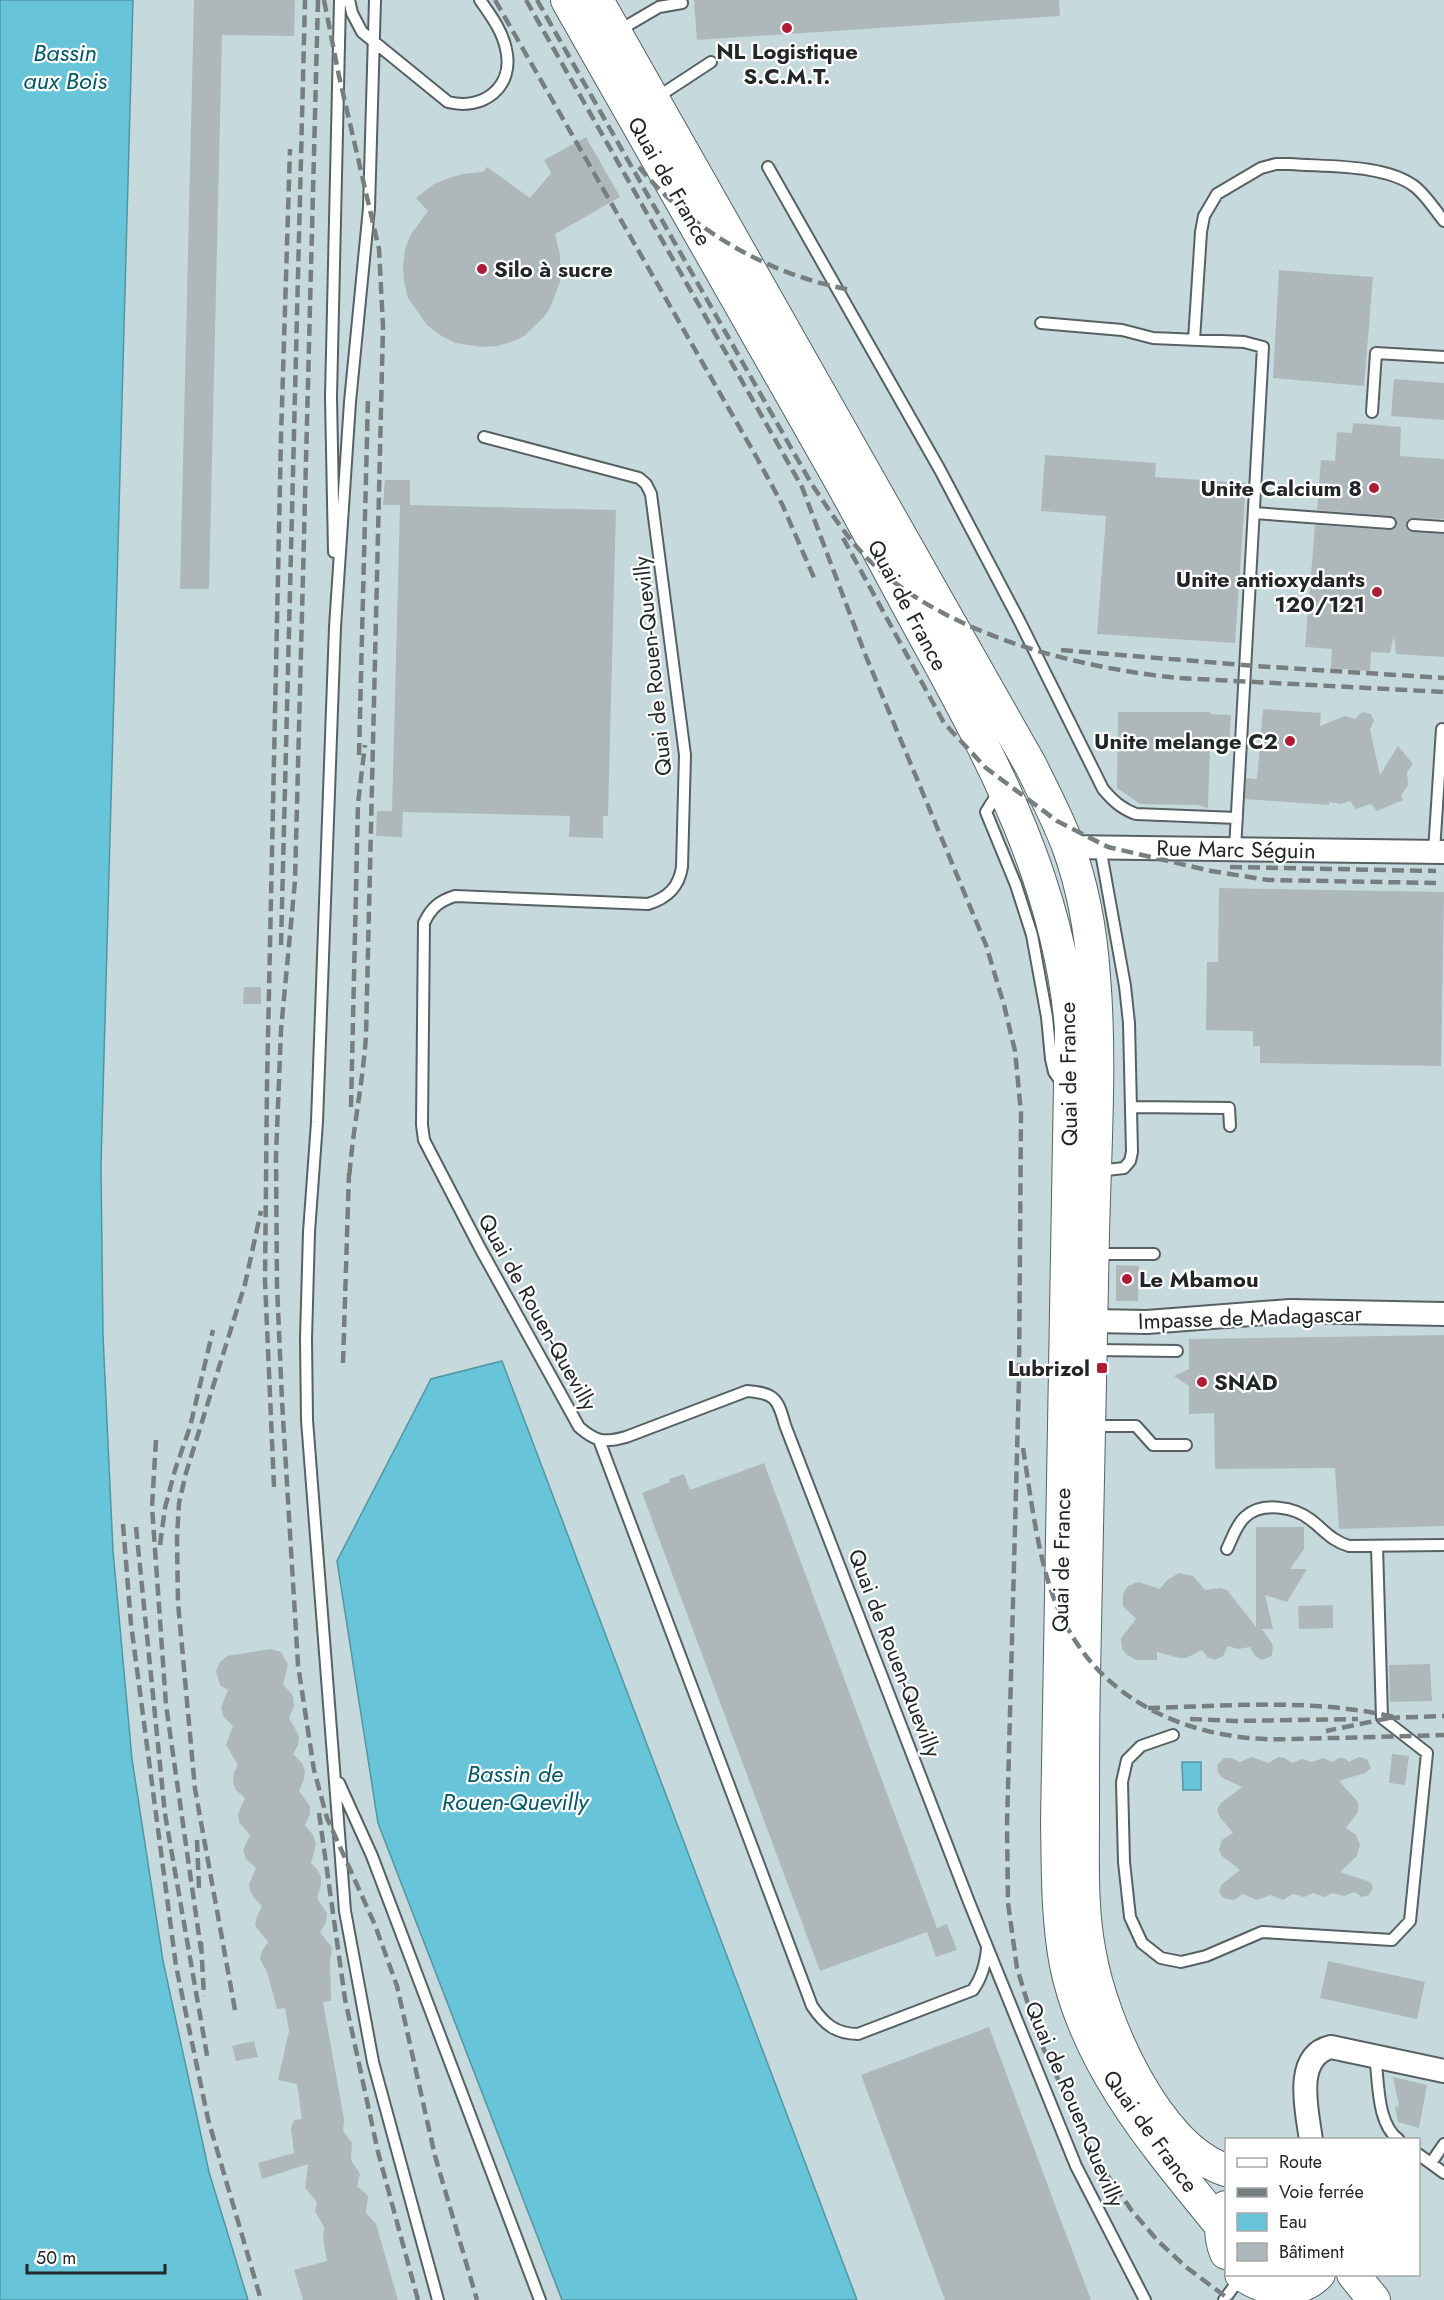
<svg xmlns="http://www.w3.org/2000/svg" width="1444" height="2300" viewBox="0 0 1444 2300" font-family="Jost,sans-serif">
	<rect width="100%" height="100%" fill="#dce7ea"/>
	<!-- built -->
	<path fill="#c6dade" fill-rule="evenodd" d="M133,0h1311v2300h-587l-355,-939 -124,462 184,477h-314l-39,-128 -46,-211 -31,-202 -19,-208 -10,-216 -2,-170zM1226,2140h192v134h-192z"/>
	<!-- water -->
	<path fill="#68c4d8" stroke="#5395a3" stroke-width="1.5" d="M0,0h133l-32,1165 2,170 10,216 19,208 31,202 46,211 39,128h-248z
		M502,1361l355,939h-295l-184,-477 -41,-262 94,-182z
		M1182,1762h19v28h-18z"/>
	<!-- building -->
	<path fill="#aeb8bb" d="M194,0h101l-1,36 -72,-1 -13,554h-29z
		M694,0h365l1,16 -363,24z
		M586,137l34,60 -65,37 5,21v27l-10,26 -6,9 -20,19 -10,5 -16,5 -16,1 -27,-4 -15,-8 -13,-10 -19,-27 -4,-16 -1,-16 2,-17 6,-15 17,-23 -12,-13 18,-14 12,-5 16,-5 21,-2 4,-5 43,31 21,-25 -7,-13z
		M1279,270l94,7 -9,109 -91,-8z
		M1394,379l50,4v37l-53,-4z
		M1353,423l48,4 -1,29 44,3v60l-31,-1 -6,2 -1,5 2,6 4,1 32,2v123l-48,-3 -2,-18 -4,17 -19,-1 -1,19 -39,-3 1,-19 -27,-2 10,-122 74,5 5,-1 3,-5 -1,-5 -5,-3 -74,-6 4,-50 14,1 2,-29 15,1z
		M1045,455l111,8 -1,14 91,6 -11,160 -138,-9 9,-118 -65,-5z
		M385,480h25v25l206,5 -8,306h-5v22l-34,-1 1,-21 -167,-4 -1,25 -26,-1 1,-25h15l8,-306h-17z
		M1263,709l58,4 -1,13 25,-10 10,3 7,-7 9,2 3,7 -4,8 10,46 18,-29 15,18 -6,8 1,13 -7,11 2,4 -26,11 -6,-7 -15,5 -6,-8 -9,3 -12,-2v3l-84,-6 1,-21 11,1z
		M1118,712h92v2l21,1 -2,29 -19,-1 -2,65 -11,-3 -57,-1 -23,-16z
		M1219,888l225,4 -3,174 -181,-3v-17h-7v-15l-47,-1 1,-68h11z
		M244,987h17v17h-18z
		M1116,1265l23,1 -1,35h-22z
		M1444,1335v191l-105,3 -4,-61 -120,1 -1,-56 -25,1v-28l-15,-10 15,-7v-30z
		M764,1463l173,465 10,-4 10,26 -21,7 -9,-25 -107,39 -178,-478 28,-11 -1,-3 15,-5 6,16z
		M1256,1527h48v22l-14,20h17l-20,33 -22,-7 8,34h-11l11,16 -1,11 -10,4 -7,-4 -5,-9 -12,2 -10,-3 -5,10 -8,4 -8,-3 -5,-7 -16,8h-7l-22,-6v8h-21l-10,-6 -4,-5 -1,-11 15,-19 -13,-13v-11l2,-5 3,-4 10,-4 22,7 7,-9 12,-7 14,3 12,14 15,-2 7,2 29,37z
		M1333,1605v23l-34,1 -1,-23z
		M271,1649l10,3 7,13 -5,19 10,12 1,10 -5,12 10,18 -1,9 -5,9 9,9 3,8 -1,8 -5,12 11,15v8l-5,11 8,10 3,9 -5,19 6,6 4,7v9l-4,13 10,15 -1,9 -6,10 12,16 -2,14 1,39 -8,1 21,117 -1,12 9,12 -1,17 9,14 -3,12 11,10 -2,17 10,11 22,76h-95l-9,-30 33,-9 -4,-22 1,-12 -9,-16 2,-9 -12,-14 3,-24 -46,15 -4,-16 36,-10 -3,-25 3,-8 8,-1 -5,-35 -19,-4 11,-49 -4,-23 -8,1 -10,-37 -7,-13 2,-8 6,-9 -13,-16 2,-10 5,-10 -8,-8 -4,-8 -1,-6 7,-16 -10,-9 -3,-9 7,-15 -11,-13 -1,-8 7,-16 -9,-8 -3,-8 1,-10 4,-7 -12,-20 7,-19 -10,-10 -2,-9 7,-17 -8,-5 -4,-14 4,-9 7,-6z
		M1430,1664l2,37 -42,1 -1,-37z
		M1392,1754l17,2 -4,29 -16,-2z
		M1252,1757l17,6 9,-6 7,1 7,5 10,-4 10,3 11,-4 10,4 5,-4h6l5,4 10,-5 8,2 4,9 -6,5 -26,8 19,21v10l-12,16 10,7 4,10 -3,11 -17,16 28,9 4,3 1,4 -4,7 -7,2 -8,-5 -10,4 -12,-3 -8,4 -11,-4 -9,4 -11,-3 -10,6 -12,-5 -14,5 -14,-6 -9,6 -11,-2 -4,-6 2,-7 19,-15 -18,-14 -3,-6 3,-10 11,-7 -14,-17 -2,-6 4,-7 21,-16 -21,-10 -3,-5 -1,-7 7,-7h7l9,4z
		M1328,1961l97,21 -8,37 -97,-21z
		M989,2027l69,186 33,87h-146l-84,-225z
		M254,2041l4,16 -22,4 -4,-15z
		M1393,2077l34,8 -8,43 -21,-6 -3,-15 4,-1z"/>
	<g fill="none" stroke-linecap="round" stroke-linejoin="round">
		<defs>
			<path id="lane" d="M349,0l3,13 10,19 86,70c35,9 67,-15 58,-53 -4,-19 -15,-33 -26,-49
				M375,0l-6,208 -19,194 -15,225 -18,495 -8,110 -3,107 1,81 38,491 28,151 65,238
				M618,31l41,-24 23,-4
				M656,98l55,-36
				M768,167l172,303 80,152 83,167c10,12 19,20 33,25l101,4
				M1041,323l81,7 31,8 91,4 19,5 -28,502
				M1194,340l7,-108 3,-16 13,-22 44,-26 15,-4h14c37,3 94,0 124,22 11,8 21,24 30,35
				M1372,412l4,-59 68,4
				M484,437l155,41 7,6 5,10 34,261 -3,112c-3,20 -14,31 -34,37l-193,-8c-16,5 -24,12 -31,27l-2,202 2,15 56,108 99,179c17,15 25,16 47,10l121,-46c28,2 31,8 38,34l184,477 107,264 69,134
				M1254,513l136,10
				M1413,525l31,2
				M334,552l-3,-155 9,-397
				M999,791l-13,21 30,73 16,50 15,82 4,42 3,13 7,10
				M1434,851l8,-122
				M1131,1107l98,1 1,18
				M1098,1171l26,-3 6,-7 2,-9 -3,-129 -4,-37 -25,-139
				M1096,1254h58
				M1094,1350l83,1
				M1093,1426h43l17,19h33
				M599,1440l213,566c12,18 24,28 46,28l115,-44c9,-13 12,-25 14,-41
				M1227,1549c5,-10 9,-24 18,-32 17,-16 50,-10 66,3 14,11 21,21 38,26l95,-1
				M1173,1735l-32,11 -14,14 -5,22 2,80 6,55 12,26 19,15 20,4 25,-6 56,-24 130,8 18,-19 17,-168 -45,-35 -5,-172
				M339,1783l33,73 168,444
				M1375,2056c4,25 1,67 24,84
				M1418,2154l26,19
				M1431,2163l13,-19
				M1224,2300l16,-22"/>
			<path id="street" d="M1068,847l376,5
				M1092,1321l55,1 143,-11 154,3
				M1311,2140c-4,-29 -18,-84 20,-93l113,24"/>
			<path id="secondary" d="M567,0c90,158 179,315 269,473 32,57 62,115 94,173 67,122 129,240 141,382l-14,795c1,48 0,95 9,142 21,102 91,182 155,261
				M597,0l434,766c13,27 27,53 37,80 15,41 23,87 26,130 7,85 1,172 -1,258 -3,147 -6,294 -9,441 -1,47 -1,93 -1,140 0,46 -2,94 7,139 12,68 66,193 136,216
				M1226,2207c-7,14 -6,31 0,46
				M1241,2274c24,17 56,22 78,0
				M1353,2274l21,26"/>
		</defs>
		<!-- lane casing -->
		<use href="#lane" stroke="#576164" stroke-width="14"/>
		<!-- street casing -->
		<use href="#street" stroke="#576164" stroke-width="26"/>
		<!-- secondary casing -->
		<use href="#secondary" stroke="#576164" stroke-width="34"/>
		<!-- lane -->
		<use href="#lane" stroke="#fff" stroke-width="10"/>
		<!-- street -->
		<use href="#street" stroke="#fff" stroke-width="22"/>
		<!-- secondary -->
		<use href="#secondary" stroke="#fff" stroke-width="32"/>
		<!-- rail -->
		<path stroke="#777e80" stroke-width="4.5" stroke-dasharray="12 6" stroke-linecap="butt" d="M318,0l-23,881 -14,149 -5,126 1,129 5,116 16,264 16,105 13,48 48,107 22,61 38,170 42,144
			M324,0l15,76 40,173 4,77 -17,709c-3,49 -14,97 -17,146
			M495,0l262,458 25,46 33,76
			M526,0l276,487 63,167 121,291 18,60 11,46 6,62 -2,266 -12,446 1,78 9,65 21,69 48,101 22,38 24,35 26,30 28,26 44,33
			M537,0l274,483c18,27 35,54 58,77 74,74 207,108 310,118l265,14
			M639,167c53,64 130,108 212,123
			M843,538l101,185 42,45 71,53 51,26 103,24 57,9 168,3
			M1061,650l194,16 189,12
			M359,755l9,-357
			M1230,867l206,4
			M281,945l24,-945
			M351,1107l7,-304 7,-58
			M343,1363l6,-190
			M156,1440l-4,67 14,198 35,245
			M1023,1448c8,50 16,122 38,167 35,76 107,115 188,123 28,3 58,0 86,0 36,-1 73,-2 109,-3
			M274,1487l-9,-206 2,-198 14,-646 9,-288
			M123,1524l8,100 45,342 32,153 53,181
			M136,1527l29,287 43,247
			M160,1545l5,-37 10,-38 15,-43 23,-97
			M1148,1708c82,-2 165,-10 246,9l-68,14
			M1388,1718l56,-2
			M1190,1719l45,2 123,-2
			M319,1813l26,186 33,153 40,148
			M197,1840l2,48
			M201,1942l3,54
			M235,2010l-40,-221 -17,-186 -1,-65 2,-35 7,-30 59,-189 16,-73"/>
	</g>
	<!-- markers -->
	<g fill="#b01c36" stroke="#fff" stroke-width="2">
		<circle cx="787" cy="28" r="6"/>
		<circle cx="482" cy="269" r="6"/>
		<circle cx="1374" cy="488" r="6"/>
		<circle cx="1377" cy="592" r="6"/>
		<circle cx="1290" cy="741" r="6"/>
		<circle cx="1127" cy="1279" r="6"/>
		<rect x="1096" y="1362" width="12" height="12" rx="3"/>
		<circle cx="1202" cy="1382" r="6"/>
	</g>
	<g text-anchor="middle" stroke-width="4.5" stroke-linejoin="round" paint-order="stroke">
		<!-- poi labels -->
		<g font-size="22" font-weight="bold" fill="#222627" stroke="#fff" text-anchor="end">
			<text x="787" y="59" text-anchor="middle">NL Logistique<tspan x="787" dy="25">S.C.M.T.</tspan></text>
			<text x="494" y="277" text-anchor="start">Silo à sucre</text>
			<text x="1362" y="496">Unite Calcium 8</text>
			<text x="1365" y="587">Unite antioxydants<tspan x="1365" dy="25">120/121</tspan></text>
			<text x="1278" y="749">Unite melange C2</text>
			<text x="1139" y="1287" text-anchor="start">Le Mbamou</text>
			<text x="1090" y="1376">Lubrizol</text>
			<text x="1214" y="1390" text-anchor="start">SNAD</text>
		</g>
		<!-- street labels -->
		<g font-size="22" fill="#222627" stroke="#fff">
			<text transform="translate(670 181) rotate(60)" y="8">Quai de France</text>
			<text transform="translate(908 605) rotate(62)" y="8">Quai de France</text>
			<text transform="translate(652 666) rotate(-96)" y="8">Quai de Rouen-Quevilly</text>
			<text transform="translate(1236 849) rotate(1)" y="8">Rue Marc Séguin</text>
			<text transform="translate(1068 1074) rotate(-91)" y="8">Quai de France</text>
			<text transform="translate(538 1312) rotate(61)" y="8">Quai de Rouen-Quevilly</text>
			<text transform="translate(1250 1317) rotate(-2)" y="8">Impasse de Madagascar</text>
			<text transform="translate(1061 1560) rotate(-89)" y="8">Quai de France</text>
			<text transform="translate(895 1653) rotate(69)" y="8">Quai de Rouen-Quevilly</text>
			<text transform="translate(1075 2104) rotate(67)" y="8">Quai de Rouen-Quevilly</text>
			<text transform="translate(1151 2131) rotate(54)" y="8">Quai de France</text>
		</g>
		<!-- water labels -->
		<g font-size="24" font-style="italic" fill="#035866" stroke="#fff">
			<text x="65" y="61">Bassin<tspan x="65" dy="28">aux Bois</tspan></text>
			<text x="515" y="1782">Bassin de<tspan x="515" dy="28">Rouen-Quevilly</tspan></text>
		</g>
	</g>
	<!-- legend -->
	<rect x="1225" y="2138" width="195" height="138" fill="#ffffff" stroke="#a7a8a9" stroke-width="1.5"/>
	<rect x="1237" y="2158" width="30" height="9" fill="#ffffff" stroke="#a7a8a9" stroke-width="1.5"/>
	<text x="1279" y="2168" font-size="18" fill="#222627">Route</text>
	<rect x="1237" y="2188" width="30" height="9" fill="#777e80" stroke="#a7a8a9" stroke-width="1.5"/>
	<text x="1279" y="2198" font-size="18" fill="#222627">Voie ferrée</text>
	<rect x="1237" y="2213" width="30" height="18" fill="#68c4d8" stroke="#a7a8a9" stroke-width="1.5"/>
	<text x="1279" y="2228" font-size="18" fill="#222627">Eau</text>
	<rect x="1237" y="2243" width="30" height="18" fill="#aeb8bb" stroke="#a7a8a9" stroke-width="1.5"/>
	<text x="1279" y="2258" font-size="18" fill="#222627">Bâtiment</text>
	<!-- scale -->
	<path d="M27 2264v9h138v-9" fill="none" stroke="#222627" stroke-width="3"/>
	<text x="36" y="2264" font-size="18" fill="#222627" stroke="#ffffff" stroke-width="4.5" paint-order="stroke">50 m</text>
</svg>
